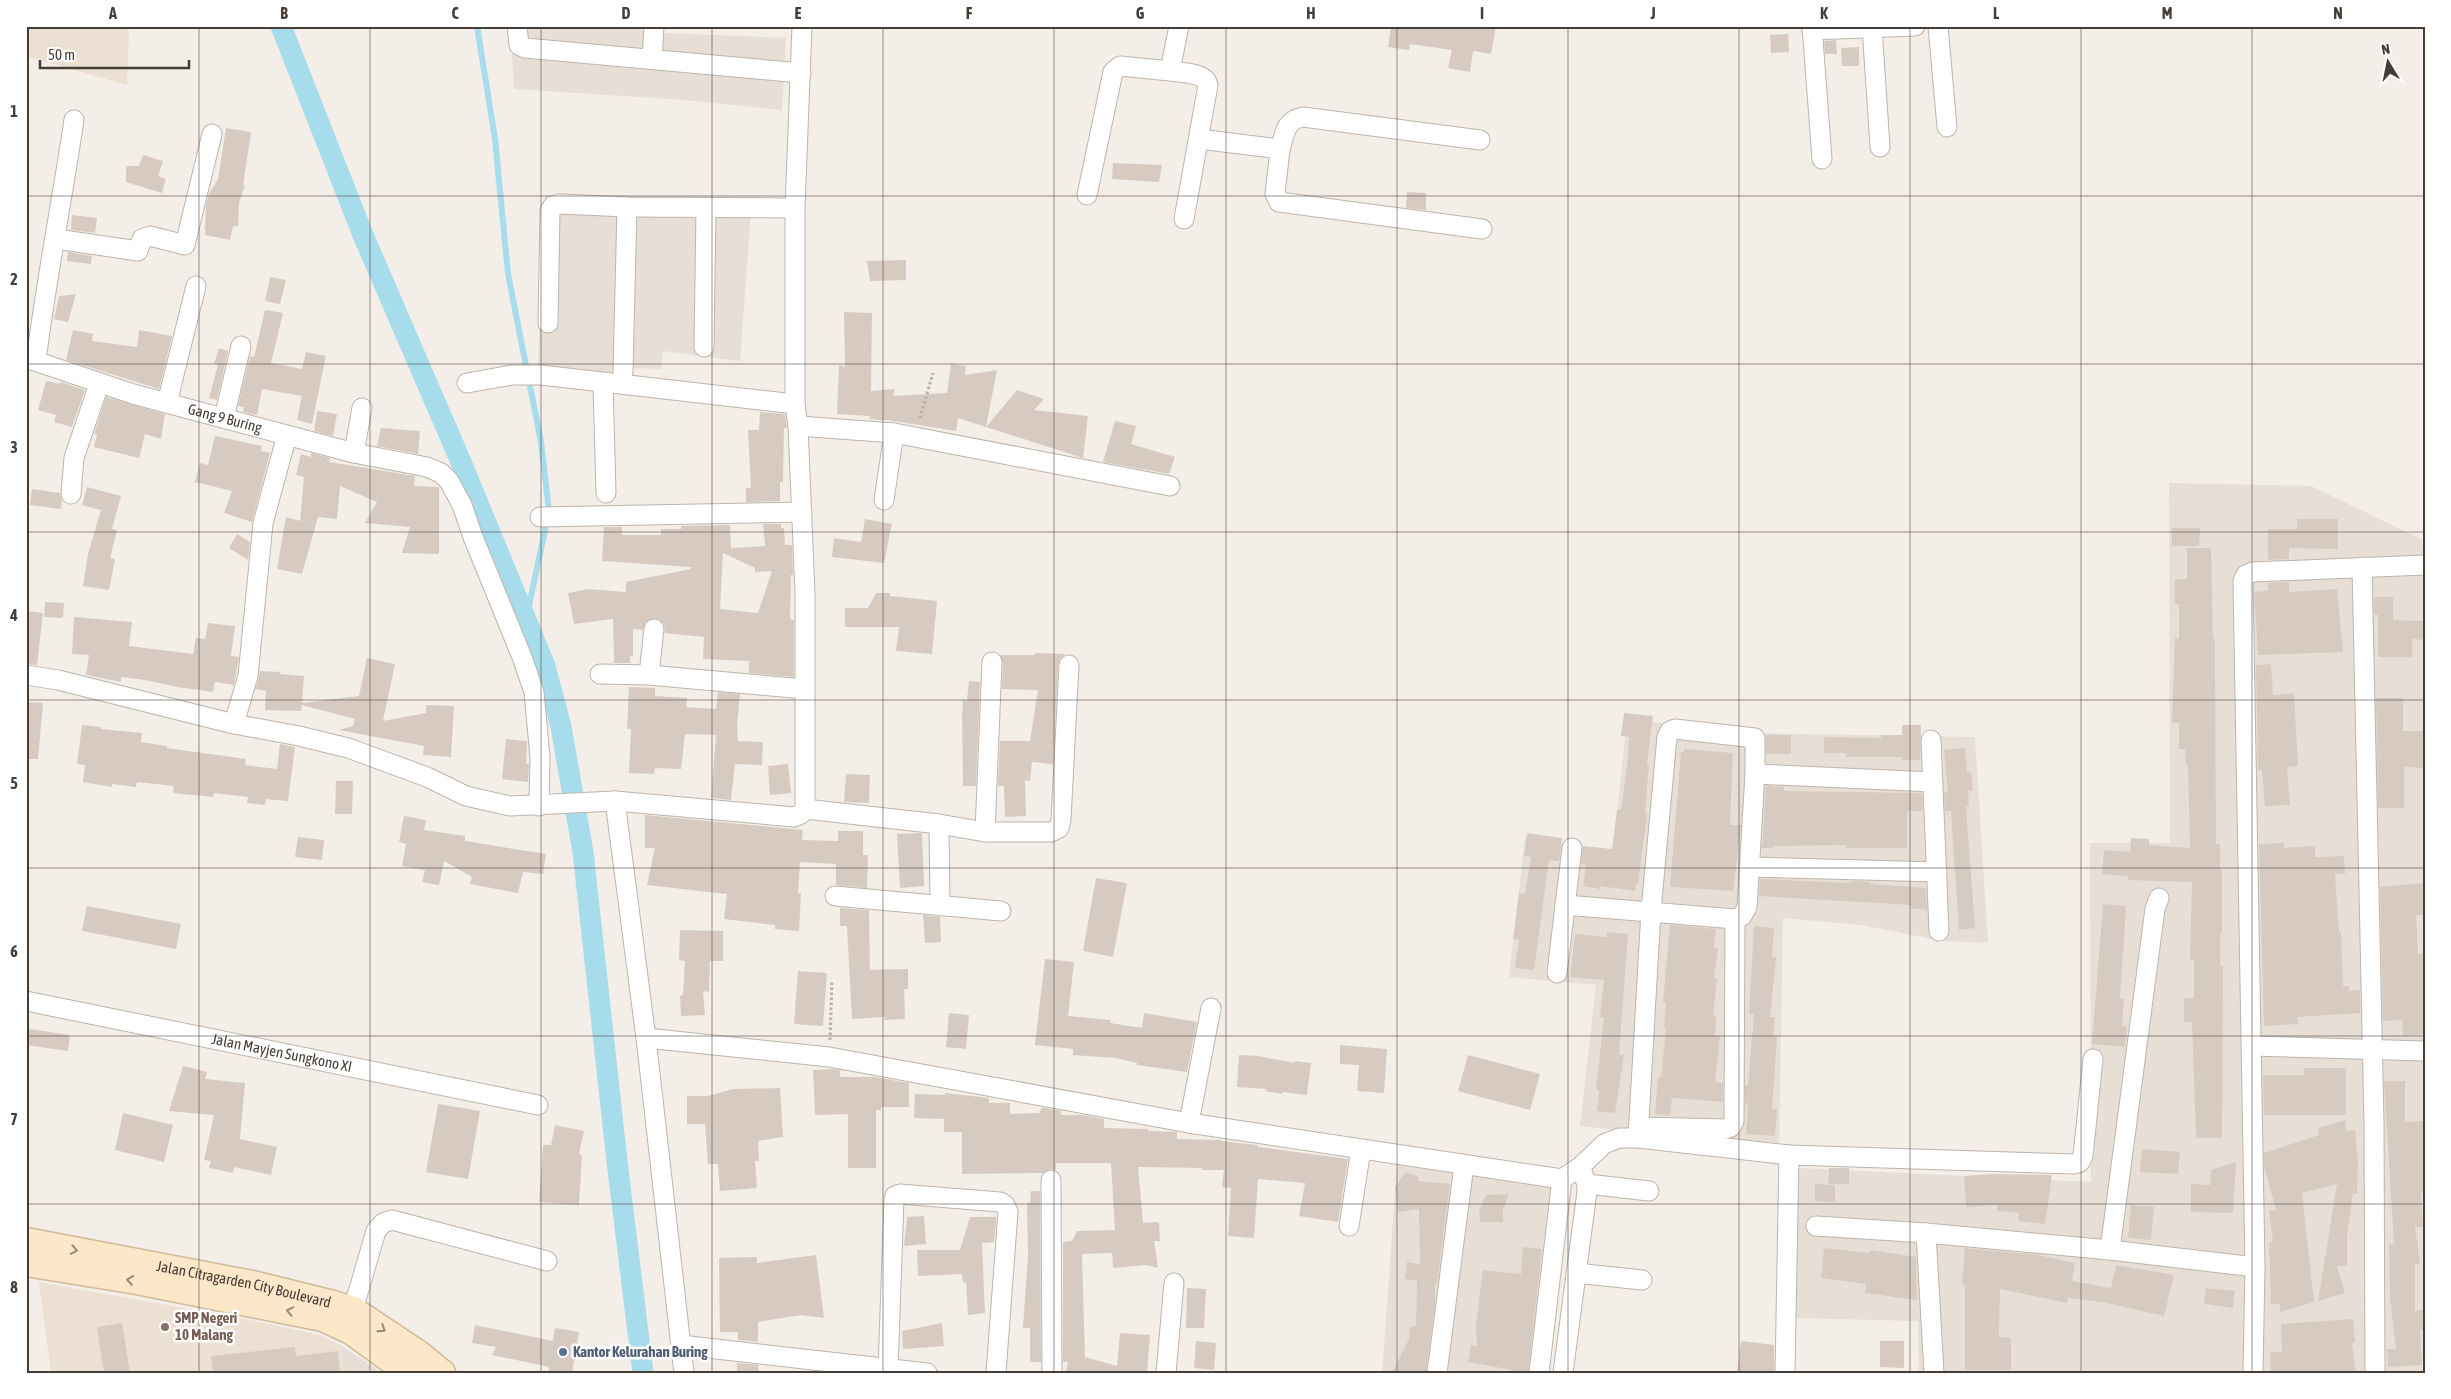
<svg xmlns="http://www.w3.org/2000/svg" width="2451" height="1399" viewBox="0 0 2451 1399" font-family="'Asap Condensed',sans-serif">
	<rect width="100%" height="100%" fill="#f3eee8"/>
	<!-- residential -->
	<path fill="#e7dfd6" d="M510,26h151v7l125,5 -4,72 -97,-10 -171,-11z
		M545,195l207,2 -12,164 -77,-10 -2,18 -29,-1 -2,12 -92,-14z
		M2169,483l142,3 114,55v832h-506l-1,-52 -124,-3 4,-150 293,14 -1,-339h80z
		M1627,719l128,14 220,4 13,206 -45,-2 -82,-16 -78,-7 -4,229 -199,-21 16,-141 -87,-8 16,-138 88,12z
		M1397,1165l175,24 -25,184h-165z
		M340,1345l32,21 8,7h-36z"/>
	<!-- education -->
	<path fill="#ebe0d2" d="M26,26h103l-2,59 -101,-29z
		M39,1282l211,38 69,15 21,10 4,28h-293z"/>
	<g fill="none" stroke-linecap="round" stroke-linejoin="round">
		<!-- stream -->
		<path stroke="#a7dced" stroke-width="6" d="M477,26l18,113 13,135 33,168 8,69 -23,109"/>
		<!-- canal -->
		<path stroke="#a7dced" stroke-width="21" d="M281,26l82,209 98,227 84,204 16,61 22,125 35,318 25,203"/>
	</g>
	<!-- building -->
	<path fill="#d7cbc1" fill-rule="evenodd" d="M1391,26h105l-5,28 -18,-3 -3,21 -22,-4 4,-18 -42,-6 -1,6 -21,-3z
		M1788,34l1,18 -18,1 -1,-18z
		M1836,40l1,14h-12l-1,-13z
		M1859,47v19h-17l-1,-18z
		M226,128l25,4 -8,54 2,-1 -6,18 -1,23h-5l-3,14 -25,-5 1,-30 3,-11 9,-15z
		M143,155l20,6 -5,15 8,3 -4,14 -36,-11v-16h13z
		M1113,163l49,2 -3,17 -47,-3z
		M1407,192l19,1v17l-20,-2z
		M72,215l25,3 -2,15 -24,-3z
		M68,252l24,4 -1,8 -24,-3z
		M906,260v20l-36,1 -3,-20z
		M270,277l16,3 -6,24 -15,-3z
		M76,294l-8,28 -14,-3 5,-23z
		M265,310l18,3 -12,50 31,6 4,-17 20,4 -14,68 -15,-4 5,-24 -40,-7 -5,26 -14,-3 1,-5 -6,-1 12,-50 4,1z
		M844,312l28,1 -1,78 24,-2 -2,7 54,-3 4,-29 15,2 -1,9 32,-5 -11,57 -28,-9 -2,13 -69,-11h-10l-8,-1 1,-3 -33,-2 2,-49 6,2z
		M73,330l20,4 -1,7 45,6 2,-17 33,6 -13,53 -93,-29z
		M219,348l9,3 -11,49 -8,-2 9,-33 -4,-1z
		M46,381l14,3 1,-2 24,8 -13,37 -18,-5 2,-7 -18,-5z
		M1017,390l27,9 -10,11 54,6 -5,42 -97,-31z
		M106,397l59,17 -4,25 -16,-5 -6,24 -45,-11 3,-13h-3z
		M317,411l20,3 -4,22 -19,-5z
		M760,412l25,2 2,14h-3l-1,54h-3v19l-34,1v-14h5l-3,-58h11z
		M1115,421l21,5 -5,18 44,13 -6,17 -66,-12z
		M381,428l39,3 -2,23 -41,-8z
		M215,436l47,10 -1,5 9,2 -18,69 -28,-9 8,-22 -37,-9 5,-19 8,2z
		M311,453l19,5 -1,4 86,14 -1,10 25,1v67l-37,-1 8,-26 -45,-4 12,-21 -37,-16 -3,33 -19,-2 -16,57 -25,-5 9,-52 14,4 4,-44 -8,-2 5,-21 10,3z
		M87,487l34,9 -9,33 5,1 -7,28 5,1 -6,31 -26,-4 5,-32 13,-44 -19,-5z
		M32,489l28,4 2,8 -1,8 -31,-4z
		M865,519l27,5 -8,39 -52,-6 2,-19 27,4z
		M2297,519h41v30l-49,-1v11l-21,1v-31h29z
		M763,524h18v4h3l1,17h7l1,30h-2l-1,44 4,1v57l-45,-4v-12l-46,-2 1,-22 -39,-4 -1,-9 -9,-6 -10,4 -2,8 -10,-1v27h-3v7h-16l-1,-44 -39,5 -6,-31 20,-4 38,3v-10l65,-13v-2l-89,-6 2,-34h18v8h39v-6h20v-3l49,-1 1,23 34,-2zM723,553l32,15v4l17,-1 -14,42 -38,-4z
		M2172,528h28l-1,18h-27z
		M237,534l13,8 -2,18 -19,-12z
		M2187,548h24l2,91h2l1,205h4v26h2v64h-2v32h3l-1,172h-26l-4,-116h-8v-24h10v-38h-4l2,-78 -64,-2v-4l-26,-2 2,-24 26,2 1,-14 18,1v6l41,3 -2,-82h-2l-1,-17h-6v-26h-7l3,-85 4,1v-35h-4v-25h12z
		M2289,582v10l48,-3 6,63 -85,3 -4,-63 14,-1v-8z
		M876,593h14v3l47,5 -5,53 -36,-3 3,-24h-54v-19h23z
		M2374,597h19v23l32,1v19l-13,-1v18h-34v-42h-4z
		M45,602l19,1 -1,15 -19,-1z
		M26,611l17,2 -6,52 -11,-1z
		M74,617l58,5 -3,24 64,8 3,-16 9,1 3,-16 27,3 -4,30 8,1 -5,28 -19,-3 -2,10 -36,-5 -32,-7 -24,-3v5l-35,-7 3,-20 -17,-1z
		M1035,653l30,1 -5,5 -2,5 -5,100 -21,-2 -2,19 -5,-1 1,36 -21,1 -1,-31h-6l2,-45h30l8,-51 -36,-1 1,-27 -3,-7h35z
		M367,658l28,6 -12,57 43,-8v-8l28,1 -3,51 -28,-2 1,-9 -85,-16 14,-4 2,-7 -53,-14 -1,6 -36,-1 1,-19 -10,-2 4,-18 20,1v2l24,2 -2,27 57,-7z
		M2271,664l2,31 21,-2 4,73 -11,1 3,38 -25,1 -3,-36h-4l-2,-105z
		M969,681l11,1 -4,104h-13l-1,-71 1,-15 4,1z
		M629,687l26,1v8l32,2 -1,9 30,2 2,-17 22,2 -3,31 1,16 25,1 -1,23 -27,-1 -4,36 -20,-2 5,-63 -31,-1 -4,35 -26,-1 -1,6 -25,-1 2,-44h-4z
		M2376,698h27v33h22v37l-21,-1v41h-26z
		M26,702l17,1 -5,56h-12z
		M1624,713l29,3 -6,48 2,1 -4,48 2,1 -9,70h-2l-1,7 -35,-5v3l-17,-3 3,-21 -5,-1 2,-18 29,3 5,-39h4l7,-52 1,-21 -8,-1z
		M82,725l19,2v2l41,4 -1,9 26,4v2l79,11 -1,6 32,4 3,-25 15,3 -7,54 -22,-2 -1,6 -18,-2 1,-6 -34,-4 -1,4 -40,-4 1,-7 -37,-4 -1,5 -24,-3v3l-29,-5 2,-17 -8,-1z
		M1902,725h19l-1,35h-18v-3h-56v-4h-22v-16l57,1v-3h21z
		M1766,735h25v19h-25z
		M506,739l21,2 -1,23h3l-1,18 -26,-3z
		M1965,748l2,24h4l2,18 -5,1 1,15 -3,1 9,121 -16,2 -8,-119h-6l-1,-19h4l-4,-42z
		M1684,749l49,4 -3,72h11l-8,66 -63,-4 11,-135h3z
		M788,764l3,29 -21,2 -2,-29z
		M846,774l24,1 -1,28 -25,-1z
		M336,781h17l-1,33h-17z
		M1766,786l18,1v4l138,2 1,18h-16v37h-61v-3l-73,1v2h-11z
		M645,815l158,15 -1,10 36,1v-10h25v24h5l-1,33 -31,-3v-21l-36,-2 -2,31h3l-2,38 -24,-2v-4l-51,-6 3,-25 -80,-9 8,-37h-10z
		M404,816l22,4 -2,10 41,6v5l81,13 -3,20 -20,-2 -5,21 -48,-9 2,-7 -28,-16 -5,24 -17,-3 3,-12 -23,-4 4,-22 -7,-2z
		M922,833l2,53 -24,2 -3,-54z
		M1527,833l35,5 -3,23 -10,-1 -15,110 -19,-2 4,-28 -6,-1 6,-46 6,1 6,-37 -7,-1z
		M298,837l26,3 -2,20 -27,-3z
		M2284,843v5l31,-2v11l29,-1 1,18h-10l4,58h2l2,54h6v5l11,-1v23l-63,4 1,7 -34,2 -5,-182z
		M1096,878l31,5 -14,74 -30,-6z
		M1760,879l92,4v-2l19,1v2l55,4 1,22 -16,-2v-3l-152,-9z
		M2425,883v32h-9l2,39 7,-1v81l-22,2 -1,-16 -19,1 -3,-134z
		M2103,904l23,2 -6,93h4l-2,27 5,1 -2,20 -33,-3z
		M87,906l94,18 -5,25 -94,-18z
		M840,908l29,2 1,60 38,-1v20h-4l1,30 -20,1 -1,-3 -32,2 -5,-93h-7z
		M923,915l17,2 1,25 -16,1z
		M1670,925l46,4 -2,19h4l-4,31h3l-4,36 3,1 -1,20h5l-5,46 8,1v19l-51,-4 -2,18 -15,-2 3,-37h3l5,-48 -2,-1 2,-25 -3,-1z
		M1754,926l20,2 -2,29 4,1 -6,59h5l-2,19h4l-5,73h5l-2,27 -29,-2 2,-29 -3,-1v-19l3,1 6,-72h-5z
		M680,930l43,1v30h-13l-1,31 -6,-1 2,24 -24,1 -1,-20 3,-1 2,-34 -6,-1z
		M1607,932l21,2 -9,120 5,1 -9,58 -18,-2 2,-21h-3l8,-73h-4l4,-37 -34,-3 5,-43 32,3z
		M1045,959l29,3 -6,54 43,4 -1,3 32,5 2,-15 53,9 -10,50 -50,-7v-2l-22,-5 -42,-3v-6l-38,-4z
		M798,971l29,2 -4,53 -29,-2z
		M949,1013l20,2 -3,34 -20,-2z
		M29,1029l41,6 -2,16 -42,-6z
		M1340,1045l47,4 -3,44 -27,-2 2,-26 -19,-1z
		M1239,1055l19,1 37,7v-2l16,2 -4,32 -25,-3v2l-16,-3v-2l-29,-2z
		M1468,1055l72,19 -10,36 -72,-19z
		M183,1066l24,6 -2,7 40,4 -5,56 37,8 -6,28 -37,-8 -1,6 -24,-5 2,-7 -7,-1 10,-45 -45,-4z
		M2304,1068h42v47h-82l-1,-40h41z
		M833,1069l7,1v7h34l35,6v24h-28v3h-5v58h-28v-54l-33,1 -2,-45z
		M2384,1081h21v41l18,-1 2,71h-4l2,35h-8l5,36 -5,1v47l10,-2v20l-5,1 2,35 -34,2 -1,-18h9l-6,-51 -1,-54h5z
		M780,1088l3,49 -25,4 1,20h-4l2,27 -37,3 -2,-27h-10l-3,-40h-18v-28h21l25,-7z
		M945,1093l44,5v5h21v11l30,-1 1,-5h5l15,3v4h21l22,4v9l44,1v2l29,1v7l44,1v1l36,4 1,2 90,12 -10,63 -39,-6 6,-33 -47,-4 -4,59 -26,-2 3,-48 -9,-1 2,-17h-22v-2l-64,-1 5,56 16,-1 1,19h-6l4,27 -12,-3 -33,3 -1,-15 -30,1 3,103 32,9 3,-33 30,2 -3,38h-73l-8,-2 2,-9h-5v-120l9,-1 5,-10 38,-1 -4,-67h-55v7l-6,-1 -8,4 -80,1v-42h-18v-13l-30,-1 1,-24 30,1z
		M438,1104l42,7 -12,68 -42,-7z
		M123,1113l50,12 -9,37 -49,-12z
		M2346,1120v11l9,-1 3,32 -1,32 -4,-1 -6,42v31h-10l8,27 -27,8 19,-117 -35,9 12,109 -34,10v-8h-9l-2,-62h4l-4,-31 7,-1 -12,-44v-13l55,-18 -1,-7z
		M555,1125l29,6 -5,23 3,2 -3,49 -40,-3 4,-57h8z
		M2142,1149l38,3 -2,22 -38,-2z
		M2236,1162l-3,51 -42,-1v-28l19,1 1,-15z
		M1829,1168h20v16h-21z
		M1406,1172l13,5 -1,4 32,3 -13,99h-2v21l-9,69h-34l18,-36 -1,-10 7,-1 1,-45 -12,-2 2,-17 13,2 -1,-55 -21,3 -3,-25z
		M1992,1174l60,1 -7,49 -27,-3 1,-8 -22,-2v-6l-31,2 -2,-31z
		M1815,1184l20,1v17l-20,-1z
		M1031,1191h9l1,171h-11v-34h-7l5,-72 -1,-53h3z
		M1509,1194l-6,16v12h-23l-1,-12 7,-15z
		M2131,1205l23,2 -3,33 -23,-2z
		M924,1216l2,28 -22,2 3,-29z
		M970,1217h26v5l-2,20 -12,1 3,70 -17,2 -2,-33 -3,1 -1,-9 -44,2 -1,-26h43z
		M1523,1247l19,2 -14,124h-16v-3l-44,-8 3,-17 6,1 -1,-22 7,-54 38,4z
		M1824,1248l46,5 1,-3 45,7 1,43 -52,-7 1,-9 -45,-6z
		M1965,1248l73,7 37,8 -3,18 39,7 5,-23 58,10 -10,41 -62,-14 -34,-4 -1,5 -67,-14 -1,48 12,1v32h-46v-85l-3,-1z
		M816,1255l8,63 -23,-3 -43,7v20l-20,-2v-8h-18l-1,-74 38,-1v6z
		M1187,1288l19,1 -2,39h-18z
		M2206,1288l29,3 -2,17 -29,-4z
		M2353,1319l2,24h-3l4,30h-85l-1,-21h12l-1,-28z
		M122,1323l8,50h-26l-7,-46z
		M942,1323l2,23 -41,3 -1,-18z
		M475,1325l78,16 2,-13 24,4 -7,41h-24l1,-6 -57,-12 4,-8 -24,-4z
		M1196,1341l20,2 -2,27 -20,-2z
		M1741,1341l33,4v28h-37z
		M1880,1341h24v27l-24,-1z
		M295,1347l1,9 42,-5 2,22h-127l-2,-17z
		M737,1363l21,2 1,8h-22z"/>
	<g fill="none" stroke-linecap="round" stroke-linejoin="round">
		<defs>
			<g id="street">
				<path d="M517,26l2,19 6,3 276,25"/>
				<path d="M1179,26l-9,45c12,2 35,1 38,14l-24,134"/>
				<path d="M1812,26l10,133"/>
				<path d="M1938,26l9,101"/>
				<path d="M1872,27l8,120"/>
				<path d="M1812,30l103,-4"/>
				<path d="M652,59l2,-33"/>
				<path d="M1199,139l81,10c5,-15 5,-29 23,-32l177,23"/>
				<path d="M1280,149l-5,45 4,8 203,27"/>
				<path d="M1087,195l26,-123 7,-6 50,5"/>
				<path d="M56,239l82,12 4,-12 8,-3 35,9 27,-111"/>
				<path d="M548,323l2,-112 3,-5 7,-2 67,3 168,1"/>
				<path d="M704,347l2,-139"/>
				<path id="s1" d="M26,358l107,36 221,59 73,14 14,6 8,8 13,24 11,32 49,120 12,35 6,65 -1,49"/>
				<path d="M36,361c10,-80 26,-160 38,-241"/>
				<path d="M623,372l4,-165"/>
				<path d="M467,383l45,-8h29l254,29"/>
				<path d="M603,383l3,110"/>
				<path d="M167,403l29,-117"/>
				<path d="M224,418l17,-72"/>
				<path d="M798,426l96,7 276,53"/>
				<path d="M354,453l8,-45"/>
				<path d="M71,494l3,-36 25,-74"/>
				<path d="M884,500l10,-67"/>
				<path d="M540,517l262,-5"/>
				<path d="M2362,567l12,555 1,251"/>
				<path d="M600,674l49,1 155,14"/>
				<path d="M26,675l32,5 176,44 65,12 49,12 79,29 39,19 44,10 105,-5 179,16 7,-3 4,-5v-216l-7,-167 -3,-22v-196l7,-182"/>
				<path d="M649,675l5,-46"/>
				<path d="M234,724l14,-48 15,-153 24,-88"/>
				<path d="M1931,740l8,191"/>
				<path d="M1755,774l178,8"/>
				<path d="M615,801l31,237 38,335"/>
				<path d="M805,809l134,15 46,8h66l8,-4 2,-8 8,-155"/>
				<path d="M939,824l1,82"/>
				<path d="M985,832l7,-170"/>
				<path d="M1749,867l188,5"/>
				<path d="M835,896l166,15"/>
				<path d="M1565,905l170,14 7,-3 5,-9 8,-133v-36l-80,-9 -5,2 -3,6 -16,174 -13,227"/>
				<path d="M1557,973l15,-125"/>
				<path id="s2" d="M26,1001l512,104"/>
				<path d="M646,1038l183,19 360,66 373,56 18,-12 24,-23 15,-6h19l151,17 286,9 5,-2 3,-6 10,-97"/>
				<path d="M2252,1046l173,5"/>
				<path d="M1189,1123l22,-115"/>
				<path d="M1639,1127l86,2 6,-2 3,-6 1,-202"/>
				<path d="M1051,1180l1,193"/>
				<path d="M1587,1184l62,7"/>
				<path d="M1349,1226l12,-77"/>
				<path d="M1816,1226l110,7 8,140"/>
				<path d="M1926,1233l184,17 145,17"/>
				<path d="M2110,1250l45,-341 4,-11"/>
				<path d="M1576,1273l66,7"/>
				<path d="M353,1310l23,-79 7,-8 9,-3 155,41"/>
				<path d="M681,1345l246,28"/>
				<path d="M888,1369l6,-169 1,-4 5,-2 100,8 5,3 3,7 -12,161"/>
				<path d="M1166,1373l8,-90"/>
				<path d="M1437,1373l27,-208"/>
				<path d="M1539,1373l23,-194"/>
				<path d="M1563,1373l24,-181v-8l-7,-17"/>
				<path d="M1785,1373l4,-218"/>
				<path d="M2253,1373l2,-106 -12,-686 3,-6 7,-3 172,-7"/>
			</g>
			<g id="secondary">
				<path id="s3" d="M26,1241l231,44 73,18 23,7 66,44 23,19"/>
				<path d="M26,1263l111,18 186,37 28,13 58,42"/>
			</g>
		</defs>
		<!-- street casing -->
		<use href="#street" stroke="#beb4ab" stroke-width="21"/>
		<!-- secondary casing -->
		<use href="#secondary" stroke="#d1b999" stroke-width="29"/>
		<!-- path -->
		<path stroke="#bfad9d" stroke-width="3" stroke-dasharray="2.5 2.5" stroke-linecap="butt" d="M920,418l13,-45
			M830,1040l2,-60"/>
		<!-- street -->
		<use href="#street" stroke="#fff" stroke-width="19"/>
		<!-- secondary -->
		<use href="#secondary" stroke="#fce7c9" stroke-width="26"/>
	</g>
	<!-- one-way arrows -->
	<defs><path id="oneway-chevron" d="M-2-3.5L2.5 0L-2 3.5" fill="none" stroke-width="1.6" stroke-linecap="round" stroke-linejoin="round" transform="scale(1.25)"/></defs>
	<g stroke="#988a79">
		<use href="#oneway-chevron" transform="translate(74 1250) rotate(11)"/>
		<use href="#oneway-chevron" transform="translate(130 1280) rotate(-171)"/>
		<use href="#oneway-chevron" transform="translate(290 1311) rotate(-168)"/>
		<use href="#oneway-chevron" transform="translate(382 1329) rotate(33)"/>
	</g>
	<!-- grid -->
	<path fill="none" stroke="#463d37" stroke-width="1" stroke-opacity="0.55" d="M199,26v1347M370,26v1347M541,26v1347M712,26v1347M883,26v1347M1054,26v1347M1226,26v1347M1397,26v1347M1568,26v1347M1739,26v1347M1910,26v1347M2081,26v1347M2252,26v1347M26,196h2399M26,364h2399M26,532h2399M26,700h2399M26,868h2399M26,1036h2399M26,1204h2399"/>
	<!-- markers -->
	<circle fill="#8d6e63" stroke="#fff" stroke-width="2" cx="165" cy="1327" r="5"/>
	<circle fill="#5c6f8a" stroke="#fff" stroke-width="2" cx="563" cy="1352" r="5"/>
	<g text-anchor="middle" stroke-width="5" stroke-linejoin="round" paint-order="stroke">
		<!-- street labels -->
		<g font-size="15" fill="#463d37" stroke="#fff">
			<text dy="5" stroke="none"><textPath href="#s1" startOffset="208">Gang 9 Buring</textPath></text>
			<text dy="5" stroke="none"><textPath href="#s2" startOffset="261">Jalan Mayjen Sungkono XI</textPath></text>
			<text dy="5" stroke="none"><textPath href="#s3" startOffset="222">Jalan Citragarden City Boulevard</textPath></text>
		</g>
		<!-- education labels -->
		<g font-size="15" font-weight="bold" fill="#785e54" stroke="#fff" text-anchor="start">
			<text x="175" y="1323">SMP Negeri<tspan x="175" dy="17">10 Malang</tspan></text>
		</g>
		<!-- service labels -->
		<g font-size="15" font-weight="bold" fill="#4e5e75" stroke="#fff" text-anchor="start">
			<text x="573" y="1357">Kantor Kelurahan Buring</text>
		</g>
	</g>
	<!-- border -->
	<rect width="2451" height="1399" fill="none" stroke="#ffffff" stroke-width="55"/>
	<!-- north arrow -->
	<g transform="translate(2388 62) rotate(350)" stroke="#ffffff" stroke-width="4" paint-order="stroke">
	<path d="M0-4L9 19L0 12L-9 19Z" fill="#463d37"/>
	<text y="-8" font-size="14" font-weight="bold" text-anchor="middle" fill="#463d37">N</text>
	</g>
	<!-- scale -->
	<path d="M40 60v8h149v-8" fill="none" stroke="#463d37" stroke-width="2.5"/>
	<text x="48" y="60" font-size="15" fill="#463d37" stroke="#ffffff" stroke-width="4" paint-order="stroke">50 m</text>
	<rect x="28" y="28" width="2396" height="1344" fill="none" stroke="#463d37" stroke-width="2"/>
	<g font-size="16" text-anchor="middle" font-weight="bold" fill="#463d37">
		<text x="113" y="19">A</text>
		<text x="284" y="19">B</text>
		<text x="455" y="19">C</text>
		<text x="626" y="19">D</text>
		<text x="798" y="19">E</text>
		<text x="969" y="19">F</text>
		<text x="1140" y="19">G</text>
		<text x="1311" y="19">H</text>
		<text x="1482" y="19">I</text>
		<text x="1653" y="19">J</text>
		<text x="1824" y="19">K</text>
		<text x="1996" y="19">L</text>
		<text x="2167" y="19">M</text>
		<text x="2338" y="19">N</text>
		<text x="14" y="117">1</text>
		<text x="14" y="285">2</text>
		<text x="14" y="453">3</text>
		<text x="14" y="621">4</text>
		<text x="14" y="789">5</text>
		<text x="14" y="957">6</text>
		<text x="14" y="1125">7</text>
		<text x="14" y="1293">8</text>
	</g>
</svg>
